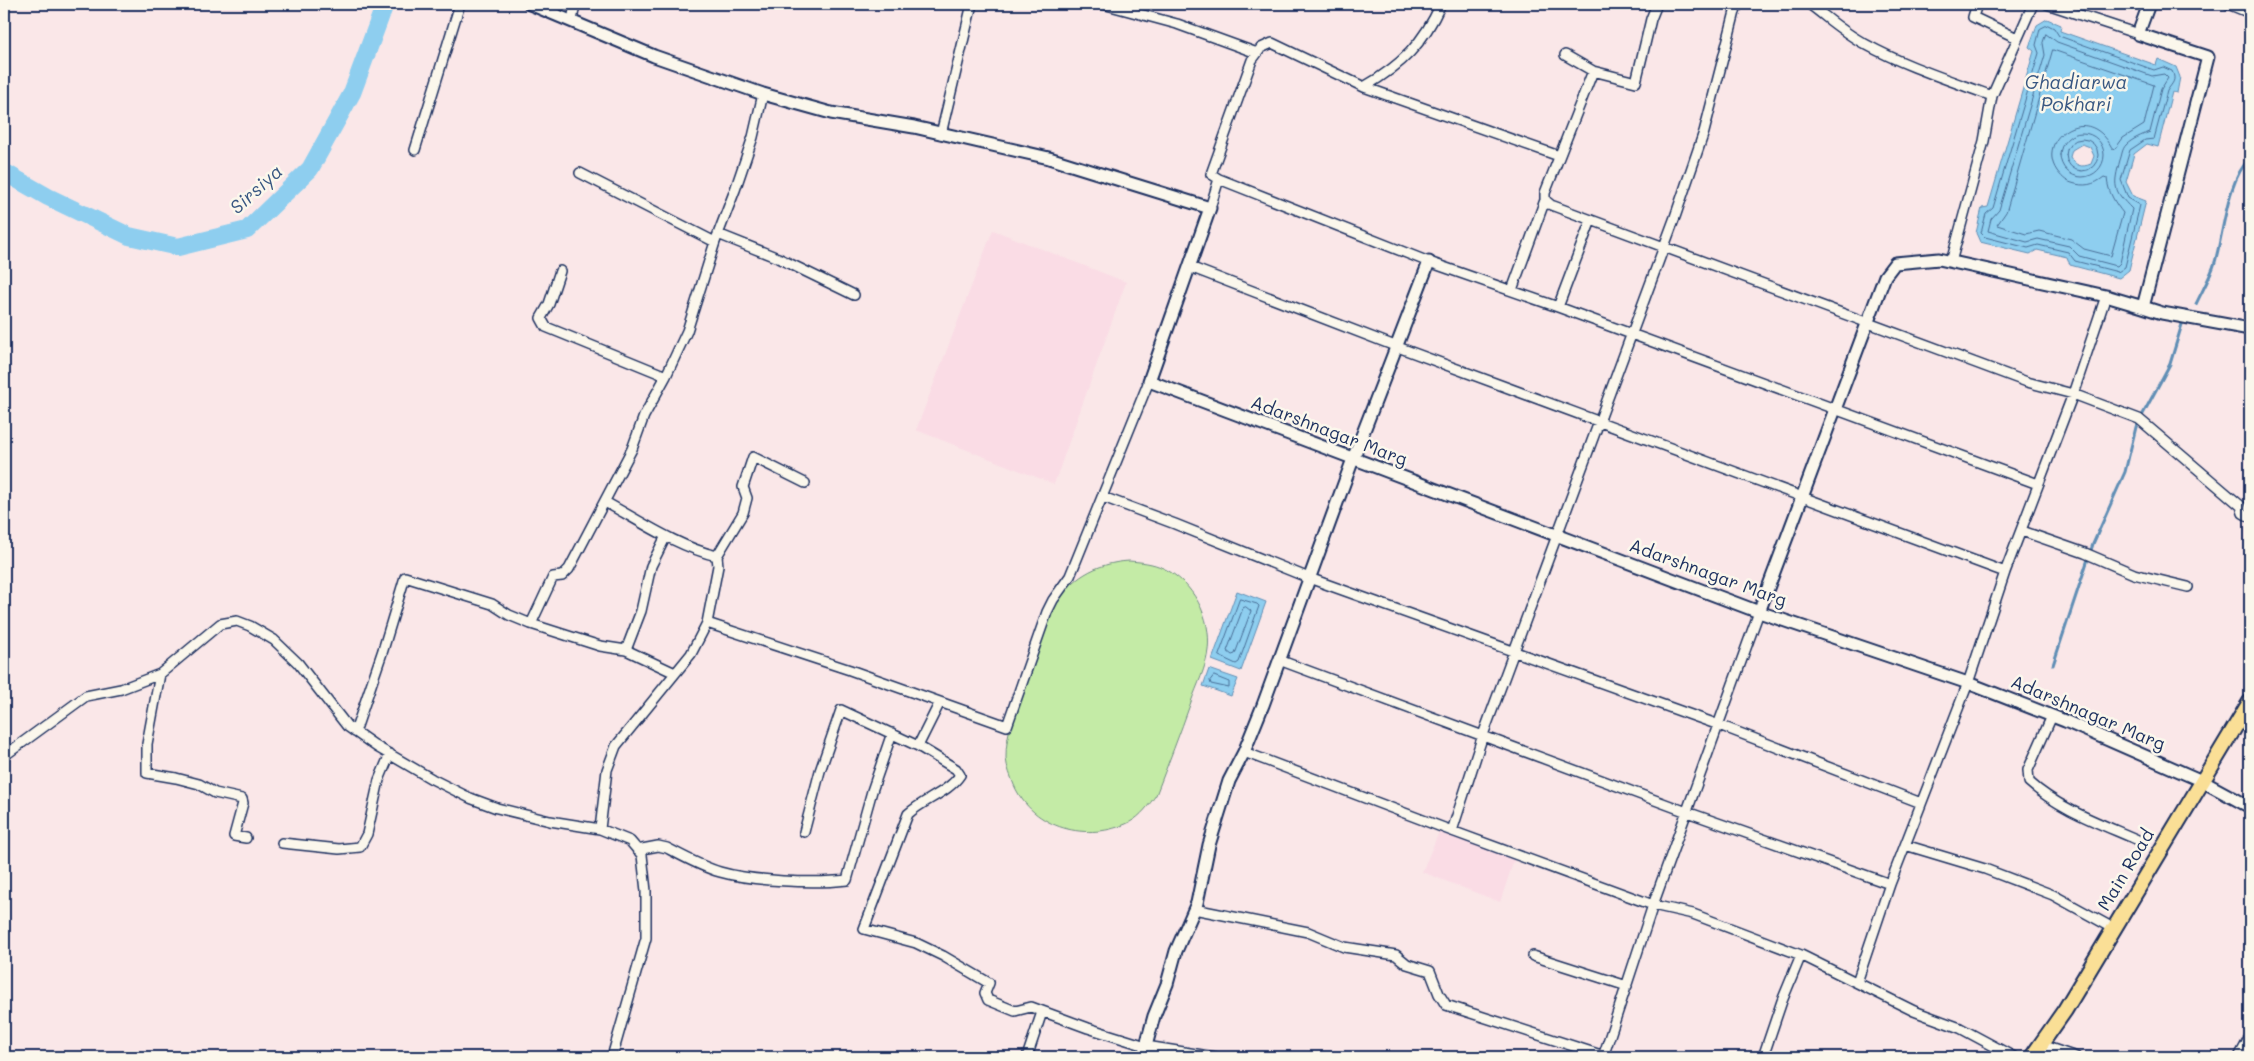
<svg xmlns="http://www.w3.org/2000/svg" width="2254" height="1061" viewBox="0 0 2254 1061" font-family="Mali,sans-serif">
	<rect width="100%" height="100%" fill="#fae7e8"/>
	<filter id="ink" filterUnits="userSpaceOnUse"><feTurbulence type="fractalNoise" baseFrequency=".02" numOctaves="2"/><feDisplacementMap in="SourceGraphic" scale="10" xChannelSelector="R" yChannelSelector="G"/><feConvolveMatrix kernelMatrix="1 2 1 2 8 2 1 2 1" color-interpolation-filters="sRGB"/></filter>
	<g filter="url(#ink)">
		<!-- built -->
		<path fill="#fadce5" d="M993,230l133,52 -72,202 -138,-54z
			M1439,832l75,28 -14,42 -78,-30z"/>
		<!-- green -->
		<path fill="#c4eba6" stroke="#708d82" d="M1129,561c12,1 24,2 34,7 30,14 49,50 45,82 -2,18 -11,35 -17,52 -11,31 -23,62 -35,93 -7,10 -15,21 -26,27 -42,21 -97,7 -116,-37 -3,-8 -7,-17 -8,-26 -1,-26 11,-52 20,-76 9,-25 18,-50 27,-75 17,-30 43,-45 76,-47z"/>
		<!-- water -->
		<path fill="#8eceef" stroke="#608eb5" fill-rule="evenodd" d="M2047,19l14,6 -1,6 96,34 2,-6 18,8 4,10 -3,16 -5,-1 -14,55 -11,-3 -13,10 -8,28 7,14 13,5 -17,69 -10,8 -49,-13 -3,-8 -30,-7 -7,4 -50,-12 -4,-9 6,-25 6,-1 46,-156 -5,-4 8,-22zM2082,144l8,3 4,9 -3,8c-10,4 -15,2 -21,-7l2,-7z
			M1237,591l29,11 -25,69 -29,-11z
			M1209,669l29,10 -7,17 -28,-10z"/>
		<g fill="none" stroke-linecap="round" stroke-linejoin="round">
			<!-- shore -->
			<path stroke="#496f98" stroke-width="1" d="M2048,25l6,3 5,8 95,34 9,-3 9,4c5,10 0,12 -5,20l-13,48 -9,1 -15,10 -9,30 7,18 12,7 -15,62 -7,5 -43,-11 -7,-9 -30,-7 -10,3 -43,-11 -4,-4 5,-19 7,-6 46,-155 -3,-8 4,-16z
				M2046,34l11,8 95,34 12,-2 4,4 -7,11 -11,43c-8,3 -18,7 -24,13 -4,4 -4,10 -6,15 -7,26 -7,30 12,49l-12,54 -3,3 -38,-10 -10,-10 -31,-7 -11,3 -39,-11 3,-12 8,-9 46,-155 -2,-12z
				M2053,50l101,35 -10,40 -21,13 -8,11 -3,-1c-24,-48 -77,-9 -55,23 4,5 8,10 15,12 12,4 22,2 32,-6l3,1c1,14 8,25 16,35l-12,43 -27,-7 -13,-10 -32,-8 -13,3 -29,-9 9,-13z
				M2060 155a22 22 0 1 1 44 0a22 22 0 1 1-44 0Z
				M2066 155a16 16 0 1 1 32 0a16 16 0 1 1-32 0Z
				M1240,599l17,5 2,2 -20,56 -3,2 -17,-8z
				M1246,607l5,4 -16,43 -3,1 -5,-4 16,-43z
				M1214,676l15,6v6l-18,-4 -1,-3z"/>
			<!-- stream -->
			<path stroke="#608eb5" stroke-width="3" d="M2196,304c6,-13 15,-28 19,-42 9,-31 12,-82 35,-104
				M2053,665l40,-121 32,-72 11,-45 34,-63 13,-43"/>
			<!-- river -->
			<path stroke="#8eceef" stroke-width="18" d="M4,172l44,25 81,39 49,11 69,-17 63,-61 42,-76 33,-89"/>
			<defs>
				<path id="minor" d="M1103,4l74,20 80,29
					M1809,4c19,14 35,29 56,40 40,22 84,36 127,52
					M1977,4l-4,13 44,21
					M2047,4l91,30
					M2228,4l22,9
					M572,21l3,-17
					M1565,55l28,16 43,11 15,-63 6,-15
					M1593,71l-48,122v7l6,5 476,177 46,12 66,25 102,87 2,7 7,4
					M1364,87c38,-22 59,-43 77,-83
					M941,134l31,-130
					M415,150l45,-146
					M580,173l135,69
					M1219,179l210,83 129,45 480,177
					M1210,208l9,-29 -8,-5 41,-114 9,-12 11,-5 92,44 195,69
					M718,234l60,24 76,37
					M1951,262l33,-121 8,-45 41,-92
					M1190,267l205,79 610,226
					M560,271l-11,33 -8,14 5,9 120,49
					M1512,290l33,-90
					M1558,307l33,-87
					M1103,497l72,27 134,54 410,147 202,78
					M2022,531l63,22 49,21 54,13
					M717,556l26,-43 4,-15 -4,-11 10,-30 52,26
					M707,623l143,47 157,56 40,-114 6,-12 17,-24 79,-195
					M531,624l22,-47 9,-1 7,-7 63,-120 12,-33 22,-40 21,-45 28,-89 20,-52 18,-53 10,-43
					M626,650l15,-39 10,-45 15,-30
					M1279,660l408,152 203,72
					M160,674l-13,70v29l29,5 23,6 16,9 27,6 1,4 -9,33 12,2
					M2052,716l-24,54 1,12c31,28 73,42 111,59
					M355,732l28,-82 22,-73 87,27 17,11 22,9 69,22 26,4 49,23
					M918,746l38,23 4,6c-12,18 -36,24 -52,39l-44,115 52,14 27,13 46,27 -4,10 3,7 27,11 16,-4 57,21 58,18 69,11
					M1244,752l208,79 201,74 40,9 108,41 113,56 46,17 54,29
					M4,756l82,-60 35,-7 39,-15 60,-50 17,-3 13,5 24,14 24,23 49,63 30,21 55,32 38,19 27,10 53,13 50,8 30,12 12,14 4,36v47l-34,119
					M600,829l7,-59 9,-24 75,-92 16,-31 11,-57 -1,-10c-39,-9 -77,-35 -112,-54
					M1452,831l31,-96 192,-518 29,-85 33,-128
					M804,832l16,-61 21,-61 77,36 22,-44
					M282,843l57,6 21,-2 7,-13 12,-54 11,-26
					M1905,845l80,24 68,26 60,33
					M637,850l21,-4 9,2c17,9 35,19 53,24 31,9 94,12 127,8l25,-89 20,-58
					M1194,909l114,23 36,15 52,8 11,9 23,7 9,23 7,11 158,51
					M1533,956l94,30
					M1857,982l33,-98 78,-201 37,-111 68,-178 33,-98
					M2041,1045l35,12
					M1027,1057l15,-45
					M1603,1057l50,-152 106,-293
					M1763,1057l19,-56 19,-46
					M2239,1057l11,-20"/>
				<path id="tertiary" d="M530,4l124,52 109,38 68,19 83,14 135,31 161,50 -61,173 610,231 209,71 97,38 137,60 48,26
					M2149,4l-11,30 70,23 -65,250 19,6 88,16
					M1759,612l126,-336 10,-13 44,-4 167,37 37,11
					M1143,1057l11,-41 13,-32 9,-33 21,-48 12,-58 20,-64 15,-29 19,-47 90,-246 76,-197"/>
				<path id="primary" d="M2032,1057l33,-47 185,-308"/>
			</defs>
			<!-- minor casing -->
			<use href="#minor" stroke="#1b2f5e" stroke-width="12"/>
			<!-- tertiary casing -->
			<use href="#tertiary" stroke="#1b2f5e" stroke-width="15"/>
			<!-- primary casing -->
			<use href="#primary" stroke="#1b2f5e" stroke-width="18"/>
			<!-- minor -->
			<use href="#minor" stroke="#fbf7ec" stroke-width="9"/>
			<!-- tertiary -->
			<use href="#tertiary" stroke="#fbf7ec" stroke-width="11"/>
			<!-- primary -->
			<use href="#primary" stroke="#fadf96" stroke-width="14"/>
		</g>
	</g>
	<g text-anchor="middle" stroke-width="5" stroke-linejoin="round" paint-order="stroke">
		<!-- street labels -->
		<g font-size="18" fill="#1b2f5e" stroke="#fbf7ec">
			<text transform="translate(1329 431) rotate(21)" y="6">Adarshnagar Marg</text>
			<text transform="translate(1708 573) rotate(20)" y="6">Adarshnagar Marg</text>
			<text transform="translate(2088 713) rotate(23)" y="6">Adarshnagar Marg</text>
			<text transform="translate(2126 870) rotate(-59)" y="6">Main Road</text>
		</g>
		<!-- water labels -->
		<g font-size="19" font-style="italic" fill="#385782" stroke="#fbf7ec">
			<text x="2076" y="89">Ghadiarwa<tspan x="2076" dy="22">Pokhari</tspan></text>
			<text transform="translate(256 189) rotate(-42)" y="7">Sirsiya</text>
		</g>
	</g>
	<!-- margin -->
	<rect width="2254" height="1061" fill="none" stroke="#fbf7ec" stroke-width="20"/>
	<rect x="10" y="10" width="2234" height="1041" fill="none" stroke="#1b2f5e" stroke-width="2" filter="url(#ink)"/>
</svg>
